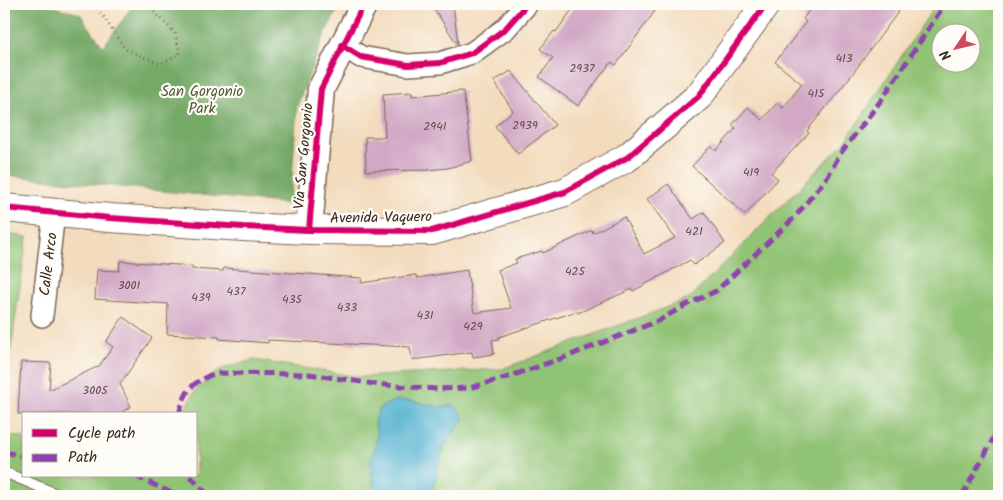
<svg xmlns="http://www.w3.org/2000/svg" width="1003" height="500" viewBox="0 0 1003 500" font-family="Kalam,sans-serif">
	<rect width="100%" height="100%" fill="#fdfcf7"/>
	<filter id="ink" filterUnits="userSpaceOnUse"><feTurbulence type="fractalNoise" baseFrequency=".02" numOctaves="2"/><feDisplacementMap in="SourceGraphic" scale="10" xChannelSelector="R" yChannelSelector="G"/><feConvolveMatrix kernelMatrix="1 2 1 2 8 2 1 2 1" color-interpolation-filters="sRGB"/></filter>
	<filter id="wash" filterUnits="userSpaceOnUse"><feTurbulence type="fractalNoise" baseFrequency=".0096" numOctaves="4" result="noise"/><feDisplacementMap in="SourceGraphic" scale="20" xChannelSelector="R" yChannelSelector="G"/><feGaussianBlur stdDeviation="1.12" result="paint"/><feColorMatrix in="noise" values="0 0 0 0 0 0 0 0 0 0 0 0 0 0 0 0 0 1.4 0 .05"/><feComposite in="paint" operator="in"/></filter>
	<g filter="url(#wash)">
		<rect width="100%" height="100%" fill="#f3dcbd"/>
		<!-- green -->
		<path fill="#91c374" stroke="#667649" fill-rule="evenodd" d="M936,4h63v492h-995v-60l20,1v39h172v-62h-13l12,-23 26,-22 32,-9 107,17 142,-8 187,-70 156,-157zM940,32h30v30h-30z
			M4,234l23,3 -23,160z"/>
		<!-- forest -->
		<path fill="#74a966" stroke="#586a42" d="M4,4h39l37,10 23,33 31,-43h207l-16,29 -28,73 -7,98 -286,-29z"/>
		<!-- water -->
		<path fill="#52b1d0" stroke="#466e77" d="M395,400c6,1 12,0 17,1 16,3 26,8 42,4l6,6 4,9 -20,26 -11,41 -14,9h-44l-5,-35 5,-12 2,-16 -3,-11 6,-14z"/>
		<g id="blocks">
			<!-- building -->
			<path fill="#d2a8c5" d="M431,4h22l5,40h-1z
				M576,4h84l-44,61 -5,-3 -33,44 -39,-29 14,-19 -13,-9 14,-18 2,1z
				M814,4h90l-54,73 -43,54 2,2 -38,40 7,6 -33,36 -53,-49 19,-20 5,5 20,-23 -4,-3 16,-18 14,13 15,-17 6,5 19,-24 -27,-22 31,-40 -3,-3z
				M511,71l44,54 -37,29 -23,-28 18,-15 -19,-30z
				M463,91l9,70 -24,7 -20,2 -62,1 -1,-34h20l-2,-43 29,-2v4z
				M668,184l25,35 11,-7 21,31 -31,22 -4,-5 -57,31 -1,-2 -54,24 -1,-2 -78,26v2l-7,1 2,14 -21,3 -1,-5 -60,8 -2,-13 -142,-7v3l-49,-4v-2l-52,-3 1,-30 -73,-5 2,-29 22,1 1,-10 72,5v3l31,2 1,-3 138,10 -1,5 55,-8 1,3 50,-8 7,43 37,-5 -13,-38 19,-7 -2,-4 27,-8 1,2 49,-23 1,3 31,-16 20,37 31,-16 -28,-39z
				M123,317l29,21 -32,46 11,23 -13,7h-100l3,-52 30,1 -2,27 50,-24 14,-19 -7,-5z"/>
		</g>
	</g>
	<g filter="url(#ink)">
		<use href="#blocks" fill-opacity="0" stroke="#7b6856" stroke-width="1"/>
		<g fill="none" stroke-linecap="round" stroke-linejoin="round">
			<defs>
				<path id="service" d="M4,472l57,24"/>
				<path id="minor" d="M342,45l19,12 47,8 32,-2 32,-10 33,-24 22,-25
					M42,316l12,-103"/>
				<path id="tertiary" d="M309,230l12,-141 43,-85"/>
				<path id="secondary" d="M4,208l106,10 133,9 66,3 123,1 133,-39 63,-35 71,-61 67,-92"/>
			</defs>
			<!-- service casing -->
			<use href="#service" stroke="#7b6856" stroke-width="12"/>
			<!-- minor casing -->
			<use href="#minor" stroke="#7b6856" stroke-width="24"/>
			<!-- tertiary casing -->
			<use href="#tertiary" stroke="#7b6856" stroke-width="29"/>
			<!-- secondary casing -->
			<use href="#secondary" stroke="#7b6856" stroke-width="30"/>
			<!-- path -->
			<path stroke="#7b6856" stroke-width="3" stroke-dasharray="1 4" stroke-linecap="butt" d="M95,4l30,45 35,15 20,-10 -5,-21 -29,-29"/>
			<!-- service -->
			<use href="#service" stroke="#fff" stroke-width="10"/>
			<!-- minor -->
			<use href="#minor" stroke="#fff" stroke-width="21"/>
			<!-- tertiary -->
			<use href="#tertiary" stroke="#fff" stroke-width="26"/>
			<!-- secondary -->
			<use href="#secondary" stroke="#fff" stroke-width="28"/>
			<!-- quiet -->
			<path stroke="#8e44ad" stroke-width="5" stroke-dasharray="10 5" stroke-linecap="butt" d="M179,414c8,-26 11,-30 36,-41l94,1 65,10 62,5 33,-1 36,-10 58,-20 95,-37 28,-16 30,-14 79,-74 33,-41 12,-22 42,-55 63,-95
				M4,452l20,4
				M135,476l43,20
				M190,476l19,20
				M962,496l37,-68"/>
			<defs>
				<path id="cycleway" d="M342,45l19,12 47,8 32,-2 32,-10 33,-24 22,-25
					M4,208l106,10 133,9 66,3 123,1 133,-39 63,-35 71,-61 67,-92
					M309,230l12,-141 43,-85"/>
			</defs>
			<!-- cycleway casing -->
			<use href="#cycleway" stroke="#fdfcf7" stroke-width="9"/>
			<!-- cycleway -->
			<use href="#cycleway" stroke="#d6006c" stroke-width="6"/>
		</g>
	</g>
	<g text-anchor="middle" stroke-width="4.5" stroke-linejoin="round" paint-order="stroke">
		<!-- number labels -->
		<g font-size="12" fill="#614a48">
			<text x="844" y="62">413</text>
			<text x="582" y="72">2937</text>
			<text x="816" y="97">415</text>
			<text x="525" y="129">2939</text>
			<text x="435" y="130">2941</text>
			<text x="751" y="176">419</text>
			<text x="694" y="235">421</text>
			<text x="575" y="275">425</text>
			<text x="129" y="289">3001</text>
			<text x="236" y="295">437</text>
			<text x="201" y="301">439</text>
			<text x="292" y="303">435</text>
			<text x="347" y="311">433</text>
			<text x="425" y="319">431</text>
			<text x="473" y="330">429</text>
			<text x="95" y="394">3005</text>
		</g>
		<!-- park labels -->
		<g font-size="15" fill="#555838" stroke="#fdfcf7">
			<text x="202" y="96">San Gorgonio<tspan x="202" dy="17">Park</tspan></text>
		</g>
		<!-- street labels -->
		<g font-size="15" fill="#3b2a1e" stroke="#fdfcf7">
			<text transform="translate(303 156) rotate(-85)" y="5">Via San Gorgonio</text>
			<text transform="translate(381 217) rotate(-1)" y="5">Avenida Vaquero</text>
			<text transform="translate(48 264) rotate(-83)" y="5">Calle Arco</text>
		</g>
	</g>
	<!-- margin -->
	<rect width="1003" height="500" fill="none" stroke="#fdfcf7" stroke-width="20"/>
	<!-- legend -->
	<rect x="22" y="412" width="175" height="65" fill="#fdfcf7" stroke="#afa8a0"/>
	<rect x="32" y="429" width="25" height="8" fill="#d6006c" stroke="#afa8a0"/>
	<text x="68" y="438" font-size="15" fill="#3b2a1e">Cycle path</text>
	<rect x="32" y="454" width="25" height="8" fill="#8e44ad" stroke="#afa8a0"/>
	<text x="68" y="462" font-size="15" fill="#3b2a1e">Path</text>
	<!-- north arrow -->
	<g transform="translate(956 48) rotate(235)"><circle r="24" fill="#fdfcf7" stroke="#afa8a0"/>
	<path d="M0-4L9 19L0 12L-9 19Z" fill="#d1495b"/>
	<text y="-8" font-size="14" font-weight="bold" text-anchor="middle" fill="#3b2a1e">N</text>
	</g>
</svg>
